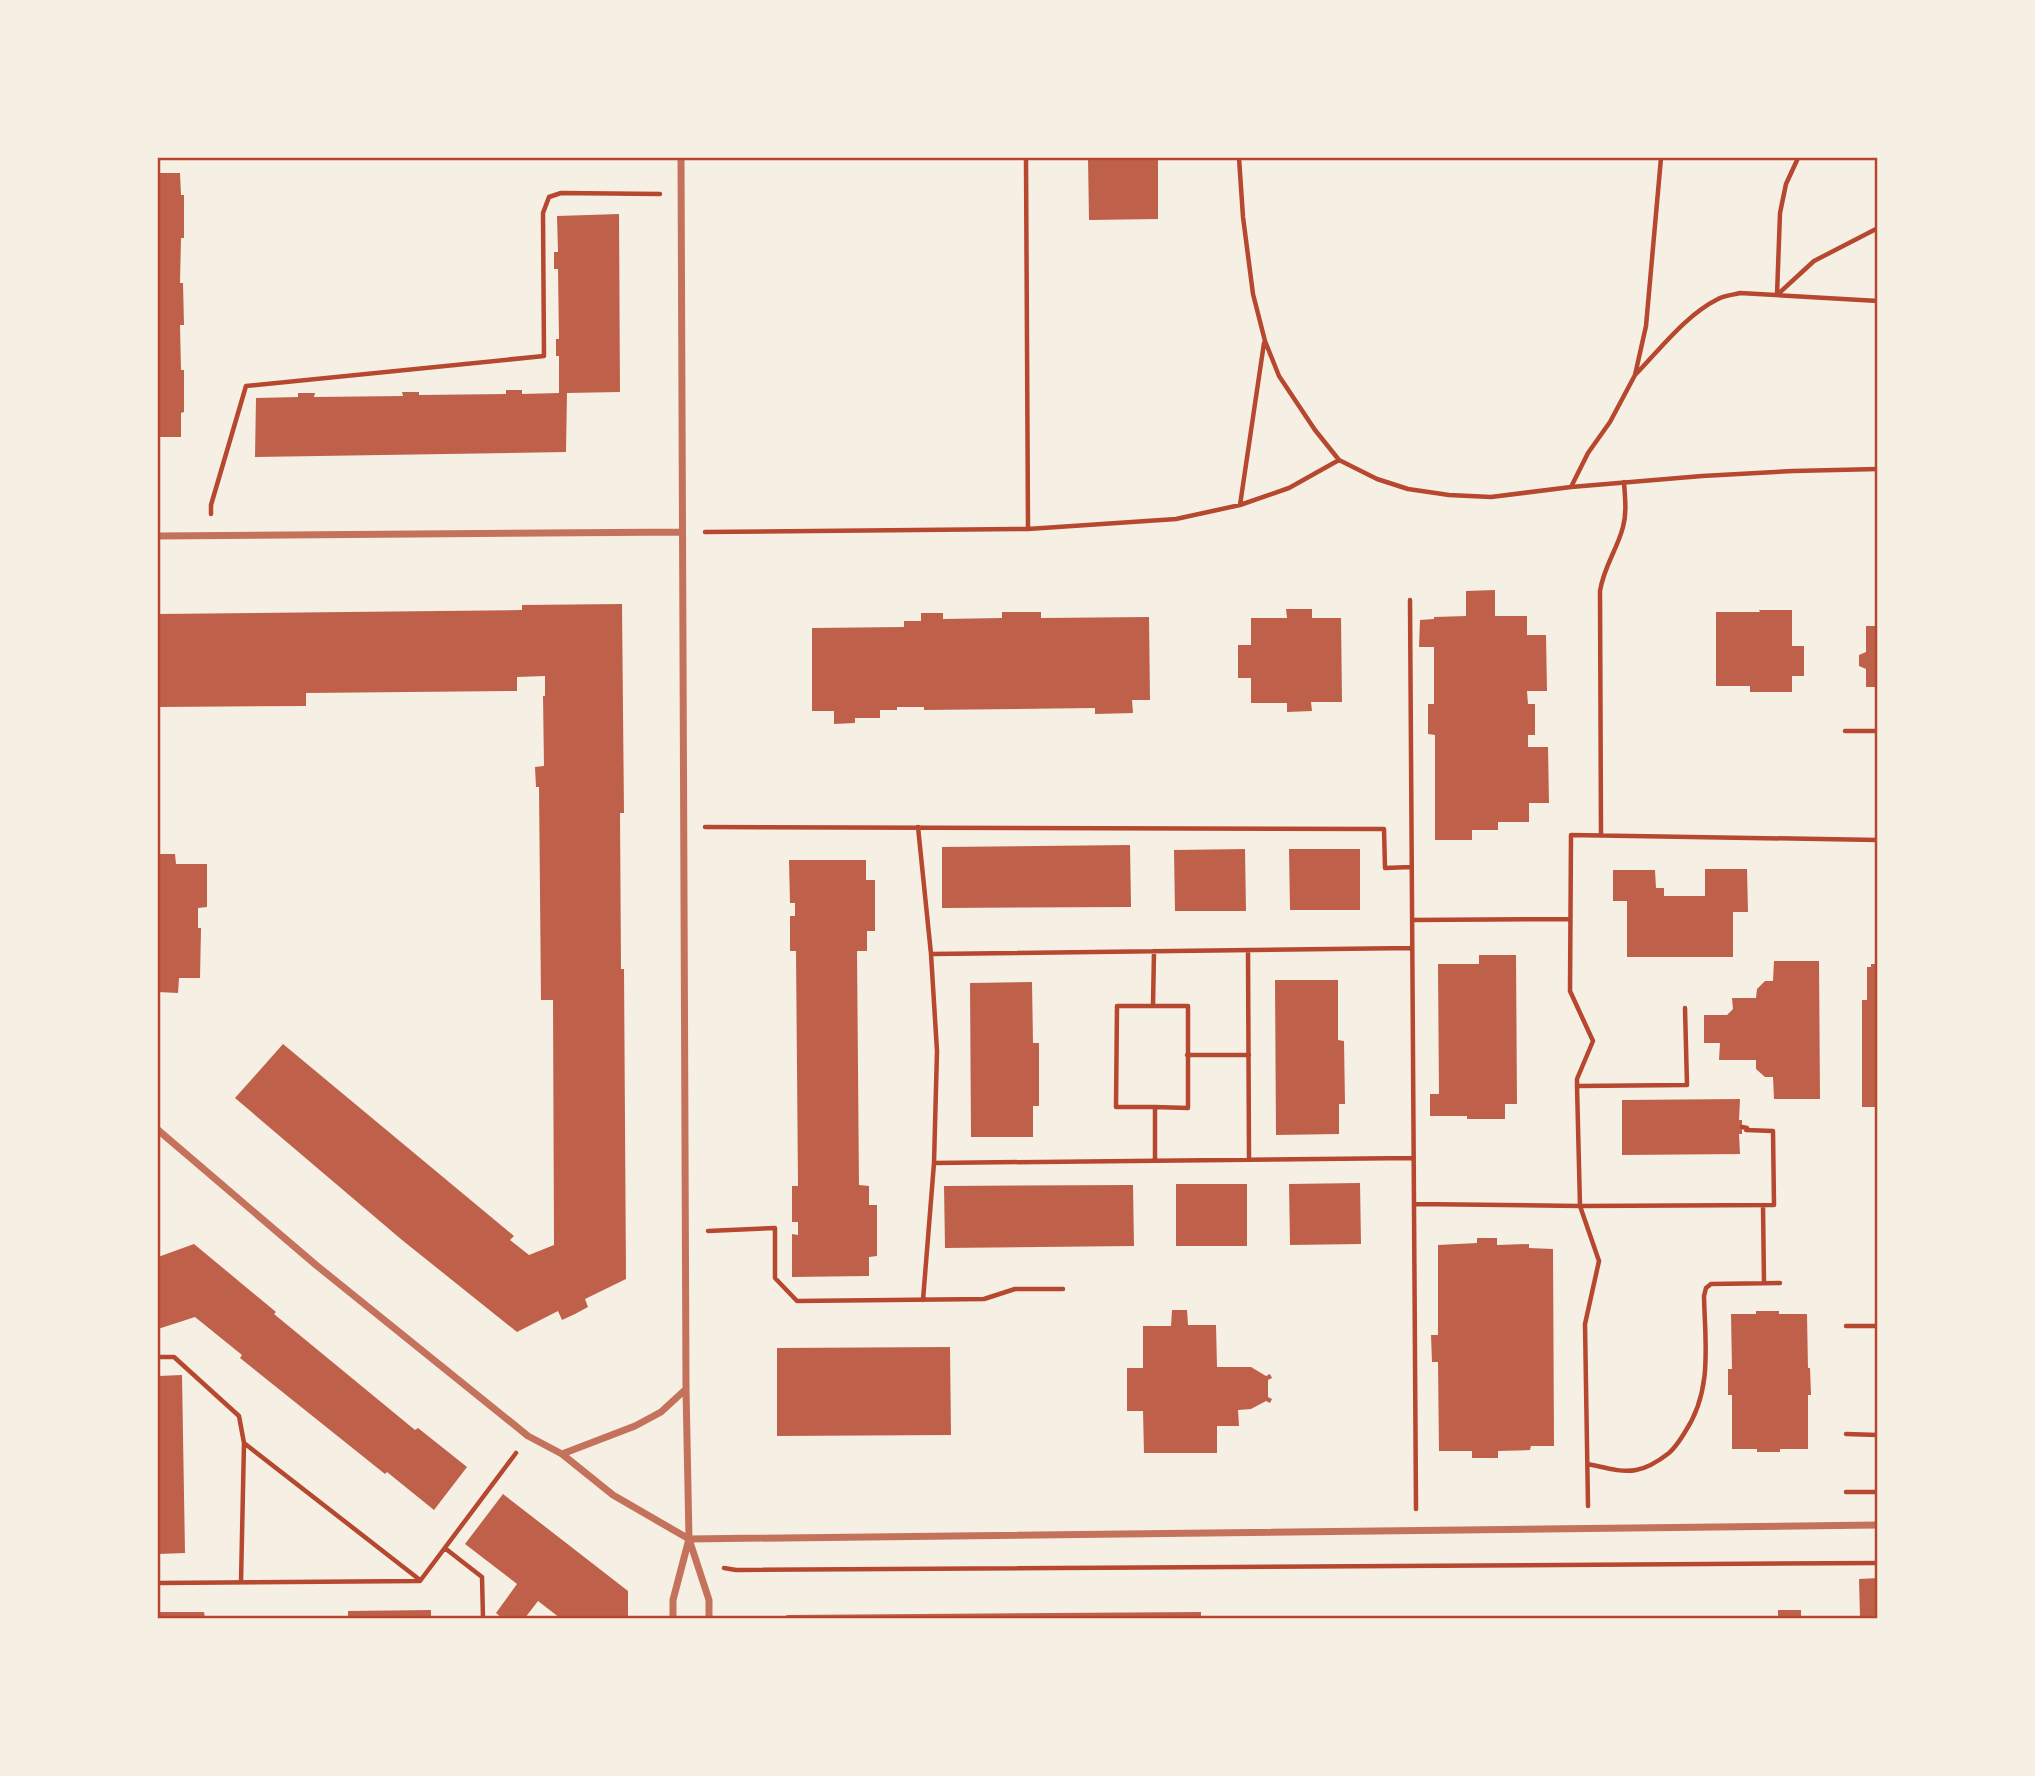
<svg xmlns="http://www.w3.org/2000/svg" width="2035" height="1776" viewBox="0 0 2035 1776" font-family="'DM Sans',sans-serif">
	<rect width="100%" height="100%" fill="#f6efe4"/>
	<!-- building -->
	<path fill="#bf614a" d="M1088,158h70v61l-69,1z
		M158,173h22l1,22h3v43h-3l-1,45h3l1,42h-4l1,45h3v42l-3,1v24h-23z
		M619,214l1,178 -53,1 -1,59 -311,5 1,-59 42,-1v-4h17l-1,4 89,-1 -1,-4h17v3l87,-1v-4h16v4l37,-1v-37h-3v-17h3l-1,-70h-4v-17h4l-1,-36z
		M1495,590v26h32v19h19l1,56h-20l1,13h7v31h-7v12h20l1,56h-20v19h-31v8h-26v10h-37v-105l-7,-1v-30h6v-57h-15l1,-27 14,-1v-2l32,-1v-25z
		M622,604l2,209h-4l1,156h3l2,310 -41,20 3,8 -13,7 -13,6 -4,-9 -41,21 -115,-92 -167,-142 48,-54 231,192 -4,4 19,15 25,-10 -1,-245h-12l-2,-213h-3l-1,-20 9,-1 -1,-70h2v-20l-28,1v14l-211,2v13l-148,1v-93l364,-4v-5z
		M1286,609h26v9h29l1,84h-31l1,9 -25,1v-9h-36v-25h-13v-33h13v-27h36z
		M1759,610h33v36h12v30h-12v16h-42v-6h-34v-74h44z
		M1002,612h39v6l108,-1 1,83h-18l1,13 -38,1v-6l-171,2v-3h-27v3h-17v8h-25v5l-21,1v-13h-22v-83l92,-1v-6h17v-8h22v6l59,-1z
		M1866,626h12v61h-12v-18l-7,-3v-11l7,-3z
		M1130,845l1,62 -189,1v-61z
		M1245,849l1,62h-71l-1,-61z
		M1289,849h71v61h-70z
		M158,854h17l1,10h31v43l-9,1v20h3l-1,50h-21l-1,15 -20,-1z
		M789,860h77v20h9v51h-8v20h-10l2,234 10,1v19h8v51l-8,1v19l-77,1v-43l6,1v-13h-6v-36h6l-2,-235h-6v-35h5v-13h-5z
		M1705,869h42l1,43h-15v45h-106v-56h-14v-31h42l1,18h8v8h41z
		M1479,955h37l1,149h-12v15h-38v-3h-37v-22h9l-1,-130h41z
		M1774,961h45l1,138h-46l-1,-22h-8l-9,-8v-9h-37l1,-17h-16v-28h23l6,-6 -1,-11h24l1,-9 8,-8h8z
		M1871,964h7v143h-16v-107h5v-33h4z
		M1275,980h63v60l6,1 1,63h-6v30l-63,1z
		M1032,982l1,61h6v63h-6v31h-62l-1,-154z
		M1740,1099l-1,21h3v14h-3l1,20 -118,1v-55z
		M1360,1183l1,61 -71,1 -1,-61z
		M1176,1184h71v62h-71z
		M1133,1185l1,61 -189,2 -1,-62z
		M1477,1238h20v7l32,-1v4l24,1 1,197h-23l-1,4 -32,1v7h-26v-7h-33l-1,-89h-6l-1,-27h7v-90l39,-2z
		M194,1244l82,68 -2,2 141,116 3,-2 49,39 -33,43 -47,-38 -2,2 -145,-116 2,-3 -47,-38 -37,12v-72z
		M1172,1310h15l1,15h28l1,42h34l15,9 4,-2 2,4 -4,2v17l4,2 -2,4 -4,-2 -15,8 -13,1 1,16h-22v27h-73l-1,-42h-16v-43h16v-42h28z
		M1756,1311h23v3h28l1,54h2l1,27h-3v54h-28v3h-23v-3h-25v-54h-4v-26h4l-1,-55h25z
		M950,1347l1,88 -174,1v-88z
		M182,1375l3,178 -27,1v-178z
		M503,1494l125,97v27h-68l-22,-17 -13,17h-23l-6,-5 21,-29 -52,-40z
		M1878,1578v40h-18l-1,-39z
		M431,1610v8h-83v-7z
		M1778,1610h23v8h-23z
		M158,1612h46l1,6h-47z
		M1201,1612v6h-418l4,-3z"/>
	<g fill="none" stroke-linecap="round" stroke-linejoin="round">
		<!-- path -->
		<path stroke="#b5482f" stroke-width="4.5" d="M1026,158l2,371
			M1239,158l4,59 10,77 12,47 14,35 36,54 24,30 38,19 31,10 41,6 42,2 80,-10 131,-11 91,-5 85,-2
			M1778,294l36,-33 64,-33
			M1777,295l3,-82 6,-29 12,-26
			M1636,374c25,-26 50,-59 82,-75 7,-4 15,-4 22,-6l138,8
			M1571,487l17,-34 22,-31 25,-47 11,-49 15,-168
			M1240,505l24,-162
			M211,514v-9l35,-119 298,-30 -1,-143 6,-16 12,-4 99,1
			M705,532l323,-3 148,-10 64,-14 49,-17 50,-28
			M1410,600l6,909
			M1845,731h33
			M705,827l679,2 1,39 26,-1
			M918,827l13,127 6,97 -3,112 -11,137
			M1601,835l-1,-244c4,-25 17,-41 23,-64 4,-15 2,-29 1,-45
			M1412,920l158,-1
			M1248,950l1,209
			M1154,951l-1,55h-36l-1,101h39v53
			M931,954l481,-6
			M1153,1006h35v102l-33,-1
			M1187,1055h62
			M1577,1086l110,-1 -2,-77
			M934,1163l479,-5
			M1414,1204l166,2 194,-1 -1,-74 -27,-1 1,-2 -5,-1
			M1763,1205l1,78
			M708,1231l67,-3v50l22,23 187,-2 31,-10h48
			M1846,1326h32
			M158,1357h16l65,59 5,27 176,137
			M1846,1434l32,1
			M1588,1464c15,3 33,9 48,6 12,-2 24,-10 33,-17 7,-6 11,-13 16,-21 28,-42 20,-89 19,-136l2,-8 5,-4 69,-1
			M1846,1492h32
			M1588,1506l-3,-182 14,-63 -19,-55 -3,-120v-7l16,-38 -23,-50 1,-156 307,5
			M446,1549l36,28 1,41
			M724,1568l12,2 1142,-7
			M241,1582l3,-139
			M158,1583l262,-2 96,-128"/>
		<!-- minor -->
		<path stroke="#c5725c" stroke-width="7" d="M158,536l523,-4
			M158,1130l158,135 212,171 34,18 51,41 76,44
			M562,1454l73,-28 26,-14 25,-23
			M689,1539l1189,-14
			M689,1539l20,61v18
			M673,1618v-18l16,-61 -3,-150 -5,-1231"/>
	</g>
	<!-- border -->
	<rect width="2035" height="1776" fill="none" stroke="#f6efe4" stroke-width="318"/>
	<rect x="159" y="159" width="1717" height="1458" fill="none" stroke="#b5482f" stroke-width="2.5"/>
</svg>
